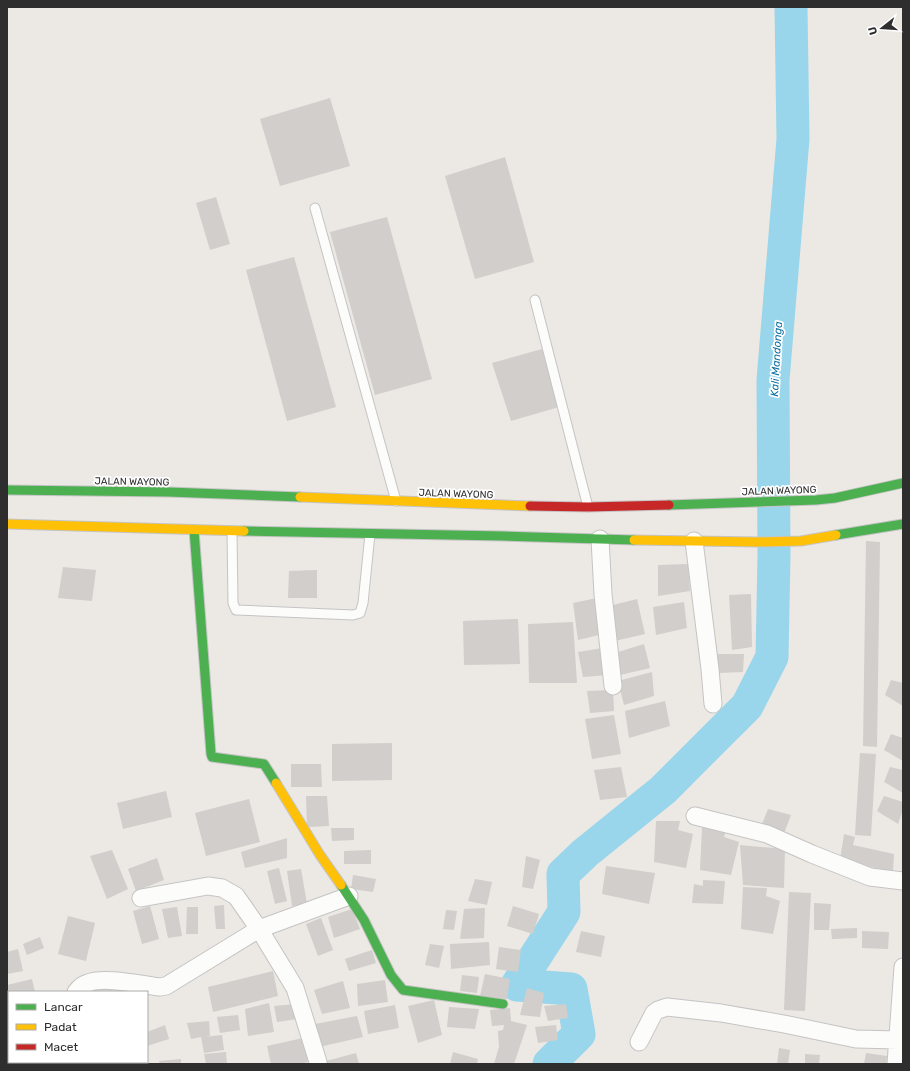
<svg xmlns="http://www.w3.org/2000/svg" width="910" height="1071" viewBox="0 0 910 1071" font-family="Rubik,sans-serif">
	<rect width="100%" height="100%" fill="#ece8e4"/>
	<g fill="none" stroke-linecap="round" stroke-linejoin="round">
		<!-- river -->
		<path stroke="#99d6ec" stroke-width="33" d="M549,1064l30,-30 -8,-45 -54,-4 47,-73 -1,-38 22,-21 78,-63 84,-84 25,-49 2,-101 -1,-176 20,-241 -2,-132"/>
	</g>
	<!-- building -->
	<path fill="#d1cecb" d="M330,98l20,68 -70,20 -20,-67z
		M505,157l29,105 -59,17 -30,-103z
		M216,197l14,47 -20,6 -14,-47z
		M387,217l45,162 -57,16 -45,-163z
		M294,257l42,150 -49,14 -41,-151z
		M542,349l17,58 -48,14 -19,-58z
		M866,541l14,1 -3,205 -14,-1z
		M688,564l2,27 -32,5v-31z
		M63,567l33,3 -4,31 -34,-3z
		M317,570v28h-29l1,-27z
		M751,594l1,53 -20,3 -3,-55z
		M597,598l6,36 -25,6 -5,-37z
		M637,599l8,35 -30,7 -6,-35z
		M684,602l3,26 -31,7 -3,-28z
		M518,619l2,45 -56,1 -1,-44z
		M573,622l4,61h-48l-1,-59z
		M644,644l6,24 -30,7 -5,-22z
		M603,648l6,27 -26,2 -5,-25z
		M718,654h26l-1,18 -25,1z
		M652,672l2,24 -30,9 -6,-24z
		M891,680l12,3v23l-18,-11z
		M613,690l1,21 -24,2 -3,-22z
		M665,701l5,25 -41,12 -4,-27z
		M614,715l7,39 -29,5 -7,-40z
		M891,734l12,4v23l-19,-11z
		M392,743v37l-60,1v-37z
		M860,753l16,1 -5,82 -16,-1z
		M291,764h30l1,23h-31z
		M621,767l6,30 -27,3 -6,-30z
		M890,767l13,3v23l-19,-11z
		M166,791l6,26 -49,12 -6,-26z
		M306,796h21l2,30 -22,1z
		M884,796l19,6v8l-5,14 -21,-13z
		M249,799l11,43 -54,14 -11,-43z
		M768,809l23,6 -8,21 -21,-12z
		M656,821h24l-2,9 15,4 -7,34 -32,-6z
		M331,828h23v12l-22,1z
		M702,828l24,1 -2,8 15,5 -8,33 -31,-5z
		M844,834l11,3 -2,8 41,9 -1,18 -53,-12z
		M287,838v20l-42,10 -4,-16z
		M740,845l45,4 -1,39 -41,-3z
		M112,850l16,39 -21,10 -17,-43z
		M371,850v14h-27v-13z
		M526,856l14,4 -7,29 -11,-2z
		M157,858l7,22 -28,11 -8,-22z
		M606,866l49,7 -6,31 -47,-10z
		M279,868l8,33 -12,3 -8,-33z
		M301,869l6,35 -15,2 -5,-35z
		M353,875l23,4 -3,13 -22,-3z
		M475,879l17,3 -5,23 -19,-4z
		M703,880l22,1 -2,23 -31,-1 2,-19 9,2z
		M743,887l24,1 -1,8 14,5 -7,33 -32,-5z
		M789,892l22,1 -6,118 -21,-1z
		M814,903l17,1 -2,26h-15z
		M224,905l1,24h-9l-2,-23z
		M150,906l9,33 -17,5 -9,-33z
		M513,906l26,8 -6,20 -26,-8z
		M177,907l5,29 -14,2 -6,-29z
		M187,907h11v27h-12z
		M485,908l-1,30 -24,1 4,-30z
		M352,909l8,20 -26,9 -6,-21z
		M446,910l11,1 -3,19 -11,-1z
		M68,916l27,7 -9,38 -28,-7z
		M321,918l12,32 -15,6 -12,-32z
		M857,928v10l-25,1 -1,-10z
		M581,931l24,5 -4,21 -25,-5z
		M862,931l27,1 -1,17 -26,-1z
		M40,937l4,11 -17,7 -4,-11z
		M489,942l1,23 -39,4 -1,-25z
		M430,944l14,2 -5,22 -14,-3z
		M499,947l22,3 -3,22 -22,-3z
		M18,949l5,22 -16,3v-22z
		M372,950l4,13 -27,8 -4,-12z
		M273,971l5,25 -65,16 -5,-25z
		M485,974l25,5 -3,20 -27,-3z
		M462,975l17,2 -2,16 -17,-2z
		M32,979l3,13h-26l-1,17 -1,-6v-18z
		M385,980l3,22 -30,4 -1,-22z
		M343,981l7,27 -28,6 -8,-24z
		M527,988l17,5 -4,24 -20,-2z
		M434,1000l8,35 -24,8 -10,-37z
		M269,1003l5,29 -26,4 -3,-27z
		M296,1004l1,15 -20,3 -3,-16z
		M566,1004l2,14 -20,3 -4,-15z
		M395,1005l4,23 -31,6 -4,-23z
		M449,1007l30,2 -4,20 -28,-2z
		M510,1008l1,13 16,4 -13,39h-20l5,-17 -1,-16 5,-1 1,-5 -12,1 -2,-16z
		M238,1015l2,15 -20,3 -3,-16z
		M7,1016l2,6v16h-2z
		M357,1016l6,21 -44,10 -4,-23z
		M209,1021l1,15 -6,1 18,-2 2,15 -20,3 -3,-16 -10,2 -4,-16z
		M165,1025l4,14 -22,7v-14z
		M556,1025l2,15 -20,3 -3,-16z
		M303,1038l5,24 -9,2h-28l-4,-18z
		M779,1048l11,2 -2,14h-11z
		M226,1052l1,12h-21l-2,-10z
		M453,1052l25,7 -1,5h-27z
		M356,1053l3,11h-32l-1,-3z
		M866,1053l21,3 -1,8h-22z
		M805,1054l15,1 -1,9h-14z
		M181,1059v5h-21l-1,-3z"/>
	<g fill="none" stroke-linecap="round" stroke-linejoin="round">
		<defs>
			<path id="lane" d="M315,208l81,293
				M535,300l53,207
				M232,531l1,72 3,7 117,5 7,-2 3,-10 7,-69"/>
			<path id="street" d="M600,539l3,55 10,92
				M694,541l16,128 3,35
				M695,816l72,18 45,20 58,23 33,4
				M141,898l67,-12 14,2 14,8 23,33 36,59 23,74
				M76,992c3,-4 8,-8 12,-9 16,-7 54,2 72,4l6,-1 93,-57 90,-33
				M639,1042l15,-29 4,-3 9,-3 54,6 63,11 72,15 42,1
				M26,1064v-2
				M896,1064l7,-97"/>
			<path id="fast" d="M7,490l161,2 132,5
				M669,505l147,-5 19,-2 68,-15
				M194,530l17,224 1,3 52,7 12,19
				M244,531l258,5 132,4
				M836,535l67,-11
				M341,885l23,35 27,55 12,15 100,14"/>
			<path id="slow" d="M300,497l230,9
				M7,524l237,7
				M634,540l124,2 43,-1 35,-6
				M276,783l44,72 21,30"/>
			<path id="jam" d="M530,506l58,1 81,-2"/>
		</defs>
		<!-- lane casing -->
		<use href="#lane" stroke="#c5c4c5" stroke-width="11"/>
		<!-- street casing -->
		<use href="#street" stroke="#c5c4c5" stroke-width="19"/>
		<!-- fast casing -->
		<use href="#fast" stroke="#c5c4c5" stroke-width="11"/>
		<!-- slow casing -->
		<use href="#slow" stroke="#c5c4c5" stroke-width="11"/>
		<!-- jam casing -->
		<use href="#jam" stroke="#c5c4c5" stroke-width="11"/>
		<!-- lane -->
		<use href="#lane" stroke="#fcfcfb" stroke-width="9"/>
		<!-- street -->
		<use href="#street" stroke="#fcfcfb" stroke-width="17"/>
		<!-- fast -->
		<use href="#fast" stroke="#4caf50" stroke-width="9"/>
		<!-- slow -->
		<use href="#slow" stroke="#ffc107" stroke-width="9"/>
		<!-- jam -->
		<use href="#jam" stroke="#c62828" stroke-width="9"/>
	</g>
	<g text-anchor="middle" stroke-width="3.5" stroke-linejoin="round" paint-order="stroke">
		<!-- street labels -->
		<g font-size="10" fill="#2e2e2e" stroke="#fff">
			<text transform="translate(132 481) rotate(1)" y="4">JALAN WAYONG</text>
			<text transform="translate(779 490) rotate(-2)" y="4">JALAN WAYONG</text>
			<text transform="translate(456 493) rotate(2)" y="4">JALAN WAYONG</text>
		</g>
		<!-- water labels -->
		<g font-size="11" font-style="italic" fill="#0d6fa3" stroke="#fff">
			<text transform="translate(776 359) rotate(-87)" y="4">Kali Mandonga</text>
		</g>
	</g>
	<!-- border -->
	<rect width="910" height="1071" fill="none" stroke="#2e2e2e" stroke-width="16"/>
	<!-- legend -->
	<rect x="8" y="991" width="140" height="72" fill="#ffffff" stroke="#ababab"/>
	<rect x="16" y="1004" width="20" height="6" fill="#4caf50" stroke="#ababab"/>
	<text x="44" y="1011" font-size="12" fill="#2e2e2e">Lancar</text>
	<rect x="16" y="1024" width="20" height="6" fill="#ffc107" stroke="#ababab"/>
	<text x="44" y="1031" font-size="12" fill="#2e2e2e">Padat</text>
	<rect x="16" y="1044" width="20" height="6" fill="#c62828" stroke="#ababab"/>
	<text x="44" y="1051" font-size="12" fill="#2e2e2e">Macet</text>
	<!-- north arrow -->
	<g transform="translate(882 28) rotate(253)" stroke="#ffffff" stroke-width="3" paint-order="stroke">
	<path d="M0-3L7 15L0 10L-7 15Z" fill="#2e2e2e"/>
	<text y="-6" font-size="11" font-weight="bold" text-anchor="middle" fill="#2e2e2e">U</text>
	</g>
</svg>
